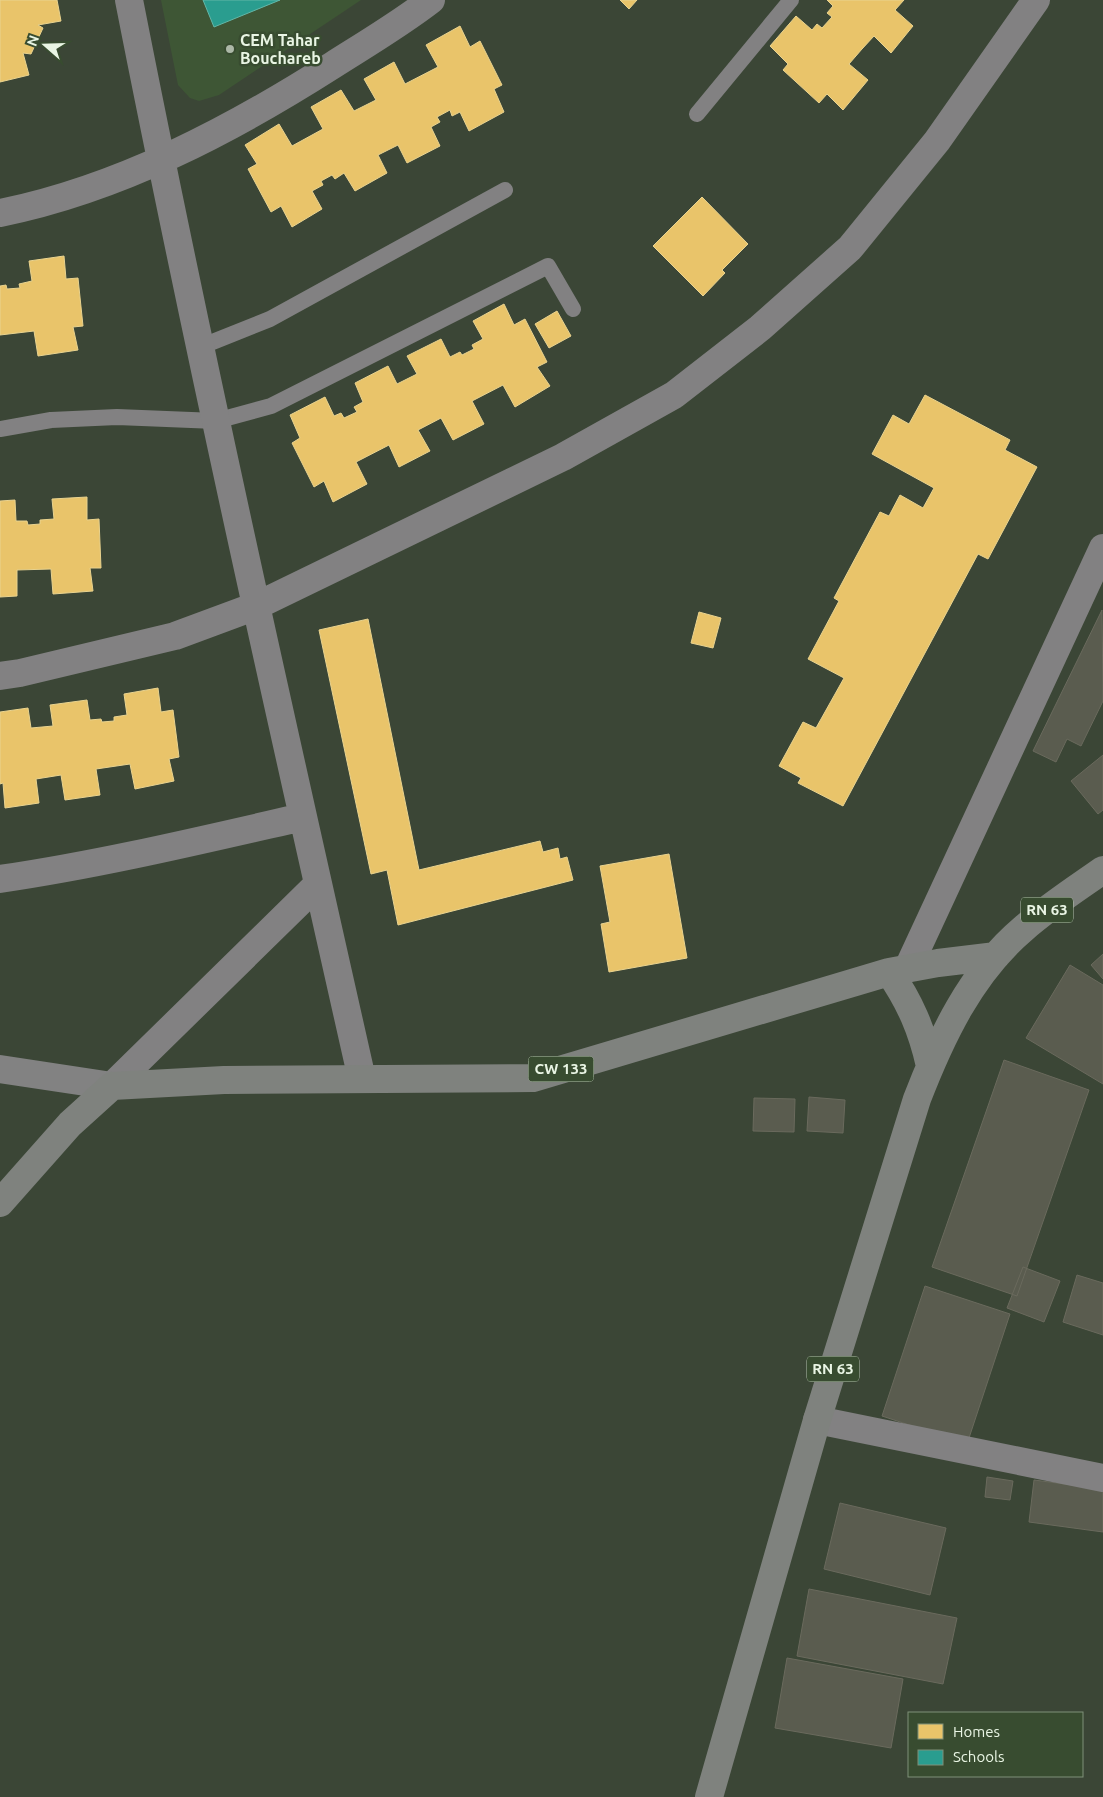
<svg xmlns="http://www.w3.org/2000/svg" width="1103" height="1797" viewBox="0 0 1103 1797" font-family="Ubuntu,sans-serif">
	<rect width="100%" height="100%" fill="#3b4636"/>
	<!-- built -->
	<path fill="#3e5635" d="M161,0h200l-142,95 -20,6 -9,-3 -12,-13z"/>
	<!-- homes -->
	<path fill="#e9c46a" stroke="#e9d38f" d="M0,0h57l4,21 -23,4 5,3 -12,26 -8,-1 6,22 -29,7z
		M620,0h17l-8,9z
		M827,0h77l-9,10 18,16 -22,27 -17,-17 -12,13 -13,15 19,16 -25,30 -16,-16 -8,9 -36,-33 5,-6 -18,-18 26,-30 16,14 5,-6 5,4 10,-11 -5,-4 6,-7z
		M460,26l10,21 10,-6 22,44 -8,4 10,23 -35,19 -9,-19 -8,4 -2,-6 -13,7 3,5 -9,5 9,19 -33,17 -9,-18 -20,10 9,18 -32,18 -11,-18 -9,6 -3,-4 -11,6 2,4 -11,6 10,18 -30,18 -11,-21 -10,6 -23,-43 9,-5 -12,-19 34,-21 13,22 31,-17 -12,-22 30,-17 13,21 22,-11 -12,-21 30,-17 11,22 33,-17 -12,-22z
		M702,197l46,47 -26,26 3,3 -22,23 -50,-50z
		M64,256l2,23 12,-1 5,48 -10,1 5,23 -40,6 -4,-25 -34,4v-49l6,-1 1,4 13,-1 -1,-4 13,-3 -3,-20z
		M504,304l10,21 11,-6 22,43 -10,5 13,19 -35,21 -12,-22 -31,16 12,23 -31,16 -12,-22 -23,12 12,21 -31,16 -10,-22 -33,17 11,22 -34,18 -9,-21 -10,6 -22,-44 8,-5 -10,-23 35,-18 9,19 7,-3 3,5 13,-6 -3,-5 9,-5 -8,-19 33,-17 9,18 20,-10 -10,-18 34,-17 9,18 10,-5 2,3 12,-6 -2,-4 11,-6 -10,-18z
		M557,311l14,25 -22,12 -14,-24z
		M925,395l85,45 -5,10 32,17 -49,92 -10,-5 -135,252 -45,-23 3,-5 -22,-12 24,-44 13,6 28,-50 -36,-19 31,-58 -5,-3 46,-86 9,4 11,-21 23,13 11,-20 -62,-34 21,-39 16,9z
		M87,497v23l12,-1 2,49h-11l3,23 -40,3 -2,-25 -34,1v26l-17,1v-96l15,-1 1,21h11l1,4 12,-1v-4l14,-1 -2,-20z
		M699,612l22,6 -8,30 -22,-5z
		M368,619l51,251 121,-29 3,11 15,-4 2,11 7,-2 6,23 -175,45 -11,-55 -16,4 -52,-244z
		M158,688l3,24 12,-2 6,47 -10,2 5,22 -39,8 -5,-25 -34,5 4,26 -35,5 -4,-25 -25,4 3,24 -34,5 -2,-25 -3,1v-72l28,-4 3,20 22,-2 -3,-21 37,-5 3,20 11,-1 1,3 12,-1v-4l13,-2 -3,-21z
		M669,854l18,104 -78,14 -8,-48 9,-2 -10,-56z"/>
	<!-- schools -->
	<path fill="#2a9d8f" stroke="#63b7a8" d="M203,0h77l-66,27z"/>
	<!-- building -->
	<path fill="#5a5c4f" stroke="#6a6a5d" d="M1102,610l1,91 -22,45 -14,-7 -11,23 -23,-11z
		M1103,755v55l-5,4 -27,-33z
		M1103,954v25l-12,-14z
		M1070,965l33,20v99l-77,-46z
		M1004,1060l85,30 -72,206 -85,-29z
		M809,1097l36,3 -2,33 -36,-2z
		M754,1098l41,1 -1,33 -41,-1z
		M1023,1267l37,14 -16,41 -37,-14z
		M1077,1275l26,8v52l-40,-13z
		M925,1286l85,28 -43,130 -85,-28z
		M987,1477l26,4 -3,19 -25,-3z
		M1034,1480l69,9v43l-74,-10z
		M840,1503l106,25 -16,67 -106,-26z
		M809,1589l148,29 -14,66 -146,-28z
		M787,1658l116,21 -12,69 -116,-20z"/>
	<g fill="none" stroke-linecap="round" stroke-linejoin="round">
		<!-- service -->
		<path stroke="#828182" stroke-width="16" d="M697,114l94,-114
			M200,347l70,-28 235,-129
			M0,429l51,-9 66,-3 99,4 55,-15 277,-140 25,43"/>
		<!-- minor -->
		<path stroke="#828182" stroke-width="28" d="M129,0c71,361 152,720 233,1079
			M0,213c119,-24 231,-83 333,-148 33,-21 67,-41 98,-65
			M0,676l20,-3 155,-37 81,-30 307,-149 111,-62 86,-67 90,-80 87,-107 99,-141
			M0,879c102,-15 202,-39 303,-62
			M908,968l195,-420
			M112,1086l206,-202
			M817,1420l286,58"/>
		<!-- secondary -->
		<path stroke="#828282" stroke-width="28" d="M0,1069l112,17"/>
		<!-- primary -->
		<path stroke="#7f827e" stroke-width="28" d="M889,972c21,30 33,58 41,94
			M0,1203l70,-79 42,-38 112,-6 309,-2 356,-106 49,-9 58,-7
			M709,1797l108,-377 100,-321c24,-62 54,-126 106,-170 25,-22 53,-40 80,-59"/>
	</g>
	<!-- markers -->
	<circle fill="#acb8a7" stroke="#384c30" stroke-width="2" cx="230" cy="49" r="5"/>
	<g text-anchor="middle" stroke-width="5" stroke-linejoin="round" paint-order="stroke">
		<!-- shield labels -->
		<g fill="#384c30" stroke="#b4c2ae" stroke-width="1">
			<rect x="1021" y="897.5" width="52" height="25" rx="4"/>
			<rect x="528.5" y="1056.5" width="65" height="25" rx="4"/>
			<rect x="807" y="1356.5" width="52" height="25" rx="4"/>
		</g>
		<g font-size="15" font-weight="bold" fill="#e9f5e4">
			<text x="1047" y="915">RN 63</text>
			<text x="561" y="1074">CW 133</text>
			<text x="833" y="1374">RN 63</text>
		</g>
		<!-- poi labels -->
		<g font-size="16" font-weight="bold" fill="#e9f5e4" stroke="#384c30" text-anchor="start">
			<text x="240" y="46">CEM Tahar<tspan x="240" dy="18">Bouchareb</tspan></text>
		</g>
	</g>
	<!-- legend -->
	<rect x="908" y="1712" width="175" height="65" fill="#384c30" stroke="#7f9078"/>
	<rect x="918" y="1724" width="25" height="15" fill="#e9c46a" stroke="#7f9078"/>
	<text x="953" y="1737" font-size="15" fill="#e9f5e4">Homes</text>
	<rect x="918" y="1750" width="25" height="15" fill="#2a9d8f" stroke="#7f9078"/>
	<text x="953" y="1762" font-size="15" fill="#e9f5e4">Schools</text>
	<!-- north arrow -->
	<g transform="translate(45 45) rotate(290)" stroke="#384c30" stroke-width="4" paint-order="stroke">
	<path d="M0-4L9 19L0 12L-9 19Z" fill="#e9f5e4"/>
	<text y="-8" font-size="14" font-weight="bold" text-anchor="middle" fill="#e9f5e4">N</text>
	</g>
</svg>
